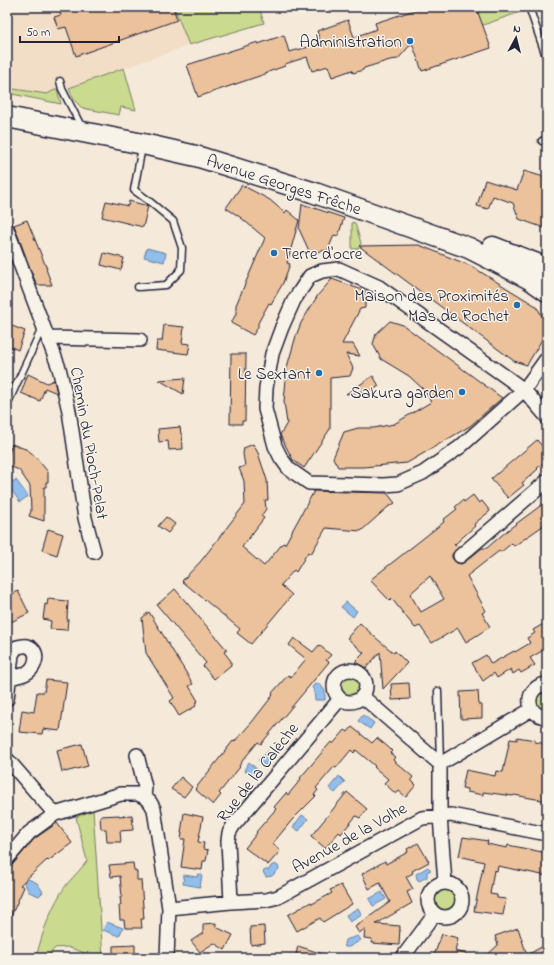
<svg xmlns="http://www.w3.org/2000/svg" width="554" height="965" viewBox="0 0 554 965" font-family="'Indie Flower',sans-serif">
	<rect width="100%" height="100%" fill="#f5e9d9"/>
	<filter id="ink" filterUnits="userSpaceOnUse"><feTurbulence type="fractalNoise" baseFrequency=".025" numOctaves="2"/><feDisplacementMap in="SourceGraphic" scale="8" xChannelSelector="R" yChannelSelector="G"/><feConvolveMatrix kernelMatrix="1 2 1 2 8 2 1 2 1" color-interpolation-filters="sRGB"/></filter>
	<g filter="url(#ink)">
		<!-- built -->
		<path fill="#f2ddc6" d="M7,7h167l15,38 -120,43 -12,1 -10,5 -40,-6z"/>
		<!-- green -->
		<path fill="#cada8e" stroke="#767e64" d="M174,7h85l5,16 -75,22z
			M476,7h45l2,4 -51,18 -4,-11 11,-4z
			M124,68l12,42 -15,-3 -2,8 -37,-7 -8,-8 -5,-12z
			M7,88l40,6 10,-5 4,15 -54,-11z
			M352,222l3,1 6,20 -3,6h-6z
			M338 687a11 11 0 1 1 22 0a11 11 0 1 1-22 0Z
			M547,691v22l-7,-1 -6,-12 6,-8z
			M93,810l10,148h-19l1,-5 -18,-6 -12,1 -9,10h-10c6,-25 16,-54 31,-74 7,-8 14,-15 20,-23l-11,-44z
			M434 901a11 11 0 1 1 22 0a11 11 0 1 1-22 0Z"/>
		<!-- water -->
		<path fill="#92beeb" stroke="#6580a5" d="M147,248l19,5 -2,9 -20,-5z
			M8,475l5,7 3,-2 12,16 -8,6 -13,-18z
			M346,602l11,9 -4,6 -12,-10z
			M316,683l4,1 5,7v9h-10l-1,-9 -2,-4z
			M363,715l11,8 -4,6 -12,-8z
			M268,751l6,5 -9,10 -7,-6 3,-3 1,1z
			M249,762l12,11 -5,5 -7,-6h-4l-1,-2z
			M339,776l6,6 -10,11 -6,-5z
			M302,815l6,4 -9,12 -6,-4z
			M275,864l3,2 1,3 -7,7 -6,1 -3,-5 2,-2h4l2,-4z
			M428,867l3,3 -4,2v5l-8,4 -2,-2 -1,-5z
			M198,874l4,1 -2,12 -17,-3 1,-9 13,2z
			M28,879l9,4 6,9 -4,4 -10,-4 -5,-10z
			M382,892l4,7 -13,7 -4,-7z
			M358,908l4,7 -12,7 -4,-7z
			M107,922l16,6 -4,8 -16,-6z
			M358,936l3,4 -12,7h-4l-1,-3 1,-4z"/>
		<!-- building -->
		<path fill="#ebc29b" stroke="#22223b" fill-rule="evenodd" d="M58,7h115l4,13 -101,36 -10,-29 -8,2 -4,-12 7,-2z
			M414,7h62l15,41 -69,23 -10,-28 -14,16 -8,1 -26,8 -1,2 -10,3 -1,-3 -20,7 -4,-11 -16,5 -5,-14 -22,7v2l-17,6v1l-70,24 -11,-32 71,-23v2l26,-9 5,17 20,-5 12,-4 -4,-12 31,-11 6,17 23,-8 -2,-6 40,-13z
			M524,171l23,7v51l-28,-10 -6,-16 -20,-7 -5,13 -11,-3 8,-26 32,10z
			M242,185l28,15 15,13 2,-3 12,10 -12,43 3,1 -7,19 -12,21 -2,-1 -11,20v4l-5,8 -22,-12 5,-9v-9l29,-67 -25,-21 -14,-9z
			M106,201l22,5 1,-5 19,5 -5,21 -41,-10z
			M302,204l42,14 -6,18 -4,-1 -6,15 -18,3 -11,-24z
			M27,220l20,49h-1l6,16h-15l-4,-9 -19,-51z
			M419,245l52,21 65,40 11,18v7l-20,34 -13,-4 -155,-115z
			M104,253l20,5 -3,12 -20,-5z
			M332,279l33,12v17l-5,1 -18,35h11l7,12 -14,-2 7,14 -3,8 -20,2v51l-26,39 -11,-8 -13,-25 7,-12 -3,-21 3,-35 9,-31 5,-13 17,-28z
			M390,321l13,4 99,73 -32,28 -63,37 -44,4h-25l-5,-9 11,-26 14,-4h16l20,-4 37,-22 -7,-12 -15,-14 -28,-17 -8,-15 3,-10z
			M7,324l18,7 -7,19 -11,-5z
			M164,325l20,2 -2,16 8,1 -2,10 -32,-4 1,-9h5z
			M231,354h15l-1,67h-3v3h-12z
			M28,374l19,9 7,-3 3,13 -12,-5 -5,13 -19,-8z
			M373,376l6,10 -6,4 -27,4z
			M185,378l-2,16 -24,-14z
			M180,427l1,7h1l1,15 -14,1 -1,-9 -9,1 -1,-13z
			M537,440l10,12v8l-10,8 1,1 -16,14 2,2 -16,13 -17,-19z
			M12,444l16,6 7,6 13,16v10h-2v5h-2v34l-15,-5 2,-5 -1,-25 -11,-16 -12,-5 2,-3 -2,-1v-2z
			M253,444l5,9 9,27 1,20h-3l1,9 -5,7 3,2 -22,29 22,19 19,-23 2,1 29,-53 73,2 8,10 -7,4 -27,24 -35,-3 -15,26 -3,-2 -12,20 -2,-2 -13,15 11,10 -41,49 -14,-11 3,-4 -58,-48 19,-20 44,-57 -1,-23 -5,-13 6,-2 -2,-12 1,-6z
			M473,495l6,8 3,-2 8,10 -16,13 1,2 -21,19 6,1 -8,8v4l5,5 4,1 4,-2 17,-14h5l22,-19 38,-28v22l-33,23 -2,-3 -11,9 -2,-1 -32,25 19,35 -4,2 8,14 -24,15 -8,-14 -26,15 -12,-17 -5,2 -23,-29 -2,2 -20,-21 74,-58 -1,-2 14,-11 -2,-2 8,-7 1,2zM430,576l14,23 -23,13 -11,-18z
			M166,517l9,7 -7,9 -10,-7z
			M48,529l15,5 -6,21 -15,-5z
			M175,589l52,61 -3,2 7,9v4l-17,14 -11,-13 3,-3 -49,-58z
			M18,591l11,22 -22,11v-27z
			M48,599l20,2 -1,18h1l-1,11 -17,-1 1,-8 -8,-2 2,-15 2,1z
			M149,612l44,72 -4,2 9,15 -3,2 1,3 -17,10 -9,-15 4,-3 -28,-45 -4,-35z
			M547,622v26l-17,10 5,7 -14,8 -2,-3 -6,4 -2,-5 -14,9 -3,-5 -11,8 -11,-18 14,-8 5,9 23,-13 1,1 15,-9 -3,-5 8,-5 -2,-3z
			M360,623l16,15 18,15 1,-2 12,12 -24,26 -3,-37 -14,16 -11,-6 9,-9 -17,-15z
			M294,638l19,14 6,-7 12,10 -5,5 3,2 -68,82 -3,-2 -15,18 -4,6 1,1 -21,26 2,2 -8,10 -18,-16 38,-48 1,1 18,-20 21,-27 -1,-2 16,-18 3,2 15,-18 -17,-14z
			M46,680l21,2 -7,49 -17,-2 -1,5 -23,-2 3,-22 12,2 3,-20h7z
			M409,683l1,16 -18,1 -1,-16z
			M478,691l1,14h3v13l-21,1 -1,-27z
			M352,727l20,16 5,-5 10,8 5,5 -2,2 5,4 -2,3 20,17 -2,3 5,5 -10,12 -7,-6 -3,3 -12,-11 4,-4 -14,-12 1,-1 -19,-16 -2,3 -3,-3 -15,18 -2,-1 -18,21 2,2 -4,5 2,1 -24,24 -19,23 7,8 -12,14 -23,-17 12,-15 -1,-1 20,-23 -2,-2 12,-14 2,2 13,-16 -1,-1 31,-36 2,2 12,-14 3,2z
			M517,737l18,3v2l12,2v57l-33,-6 -1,1 -30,-4v3l-16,-3v-3l-5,-1 4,-18 29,6 1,-5 7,1 7,-33 7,1z
			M82,744l6,22 -23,6v-1l-3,1 -5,-22z
			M181,777l11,10 -8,10 -13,-8z
			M347,792l20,17 -7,9 -4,-2 -15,18 -2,-2 -14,16 -14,-12z
			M184,813l19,4 -5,25 6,1 -1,6 5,1 -2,11h-3l-1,9 -21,-3 4,-28h-4l1,-6h-1z
			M119,815v1l13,-1 1,15 -13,1 1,11h-14l-1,-13h-5l-1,-13z
			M57,823l15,20 -24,18 -1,-1 -27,25 4,2 -17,38v-56l6,-5 21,-25z
			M463,837l25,4 -1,3 20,4 1,-3 39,8v23l-49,-10 -1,5 -3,-1 -4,24 7,1v3l9,1 -3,16 -29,-4 10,-49 -25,-6z
			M418,843l11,19 -17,9 1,2 -7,4 7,12 -6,3 5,11 -36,21 24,2 -1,19 -28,-2 1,-4 -8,-1 1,-9 -6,4 -4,-6 35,-25 -10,-19 -11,6 -7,-15 23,-13 1,3 22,-12 -1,-3z
			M133,863l1,7 3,2v8h4l3,39h-3l1,9h-17l-1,-8h-4l-1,-15h2l-1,-8h2l-2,-21 -9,1 -2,-12z
			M341,885l11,19 -29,18 -3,-4 -23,13 -9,-16 23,-13 1,2 20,-11 -2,-3z
			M216,923v4l17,8 -8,15 -11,-7 -14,9 -9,-11 12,-8v-9z
			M264,926l1,17 -14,2 -1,-18z
			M518,928l9,27 20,-11v14h-63l14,-13 -3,-9z
			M442,934l16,4 -3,13 11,3v4h-33z
			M135,945v13h-22v-12z
			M298,946l31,10 -1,2h-33z"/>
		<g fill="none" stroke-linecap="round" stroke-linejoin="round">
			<defs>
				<path id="lane" d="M529,7l18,52
					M60,81l2,8 17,33
					M542,141l5,-2
					M138,287l28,-2 15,-15 1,-22 -9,-27 -24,-20 -15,-11 8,-43
					M7,405l36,-79
					M438,691l2,72"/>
				<path id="street" d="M7,229l52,139 10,43 16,107 9,34
					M49,338l91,2
					M547,358l-23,32 -64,57 -37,26 -25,11 -15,1 -74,-2 -20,-14 -8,-11 -6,-12 -10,-37 1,-21 6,-34 10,-27 12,-27 16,-24 12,-5 17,-2 40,18 130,92 15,11 23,27
					M460,556l87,-75
					M334 686a16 16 0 1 1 32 0a16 16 0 1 1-32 0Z
					M547,684c-23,2 -23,32 0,33
					M363,697l77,67 92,-55
					M7,699l5,-45 5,-7c3,0 7,-2 10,-1 13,3 10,20 1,26 -5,4 -12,4 -18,6
					M137,755l8,32 -1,10 6,5 4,7 15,99 -2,50
					M7,759l48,55
					M440,764v52l5,67
					M7,859l22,-26 26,-19 66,-20h17l6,3
					M428 900a17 17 0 1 1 34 0a17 17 0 1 1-34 0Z
					M231,902l-3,-61 1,-8 4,-7 107,-127
					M169,908l62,-6 35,-2 12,-3 144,-79 29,-3 96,19
					M402,958l33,-44"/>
				<path id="primary" d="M7,117l136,27 53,12 116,36 157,56 61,31 17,12
					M493,247l44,17 10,3"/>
			</defs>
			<!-- lane casing -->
			<use href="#lane" stroke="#22223b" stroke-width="9"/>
			<!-- street casing -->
			<use href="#street" stroke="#22223b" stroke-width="16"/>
			<!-- primary casing -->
			<use href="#primary" stroke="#22223b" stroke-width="23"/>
			<!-- lane -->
			<use href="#lane" stroke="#f7f3e8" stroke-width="6"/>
			<!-- street -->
			<use href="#street" stroke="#f7f3e8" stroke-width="13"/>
			<!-- primary -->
			<use href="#primary" stroke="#f7f3e8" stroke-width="20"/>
		</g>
	</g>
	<!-- markers -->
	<g fill="#1f6fb2" stroke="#f7f3e8" stroke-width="1.5">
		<circle cx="410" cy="41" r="4"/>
		<circle cx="274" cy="253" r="4"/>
		<circle cx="517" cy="305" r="4"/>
		<circle cx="319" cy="373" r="4"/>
		<circle cx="462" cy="392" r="4"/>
	</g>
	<g text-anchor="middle" stroke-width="3" stroke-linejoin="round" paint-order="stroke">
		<!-- poi labels -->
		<g font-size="17" fill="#22223b" stroke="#f7f3e8" text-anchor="end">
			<text x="402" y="47">Administration</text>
			<text x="282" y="259" text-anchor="start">Terre d'ocre</text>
			<text x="509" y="301">Maison des Proximités<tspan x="509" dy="20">Mas de Rochet</tspan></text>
			<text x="311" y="379">Le Sextant</text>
			<text x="454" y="398">Sakura garden</text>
		</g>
		<!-- street labels -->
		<g font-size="17" fill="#22223b" stroke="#f7f3e8">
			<text transform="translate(284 184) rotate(18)" y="6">Avenue Georges Frêche</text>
			<text transform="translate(90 443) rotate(80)" y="6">Chemin du Pioch-Pelat</text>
			<text transform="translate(257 772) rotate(-52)" y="6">Rue de la Calèche</text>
			<text transform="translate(349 837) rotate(-29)" y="6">Avenue de la Volhe</text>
		</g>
	</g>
	<!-- margin -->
	<rect width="554" height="965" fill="none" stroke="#f7f3e8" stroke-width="24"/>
	<rect x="12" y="12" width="530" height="941" fill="none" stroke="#22223b" stroke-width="1.5" filter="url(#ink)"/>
	<!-- north arrow -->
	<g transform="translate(516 38) rotate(7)" stroke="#f7f3e8" stroke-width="3" paint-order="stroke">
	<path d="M0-3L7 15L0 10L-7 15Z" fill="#22223b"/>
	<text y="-6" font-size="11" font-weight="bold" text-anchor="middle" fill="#22223b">N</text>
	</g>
	<!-- scale -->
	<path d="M20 36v6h99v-6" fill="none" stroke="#22223b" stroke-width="2"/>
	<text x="26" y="36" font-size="12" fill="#22223b" stroke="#f7f3e8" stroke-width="3" paint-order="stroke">50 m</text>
</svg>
